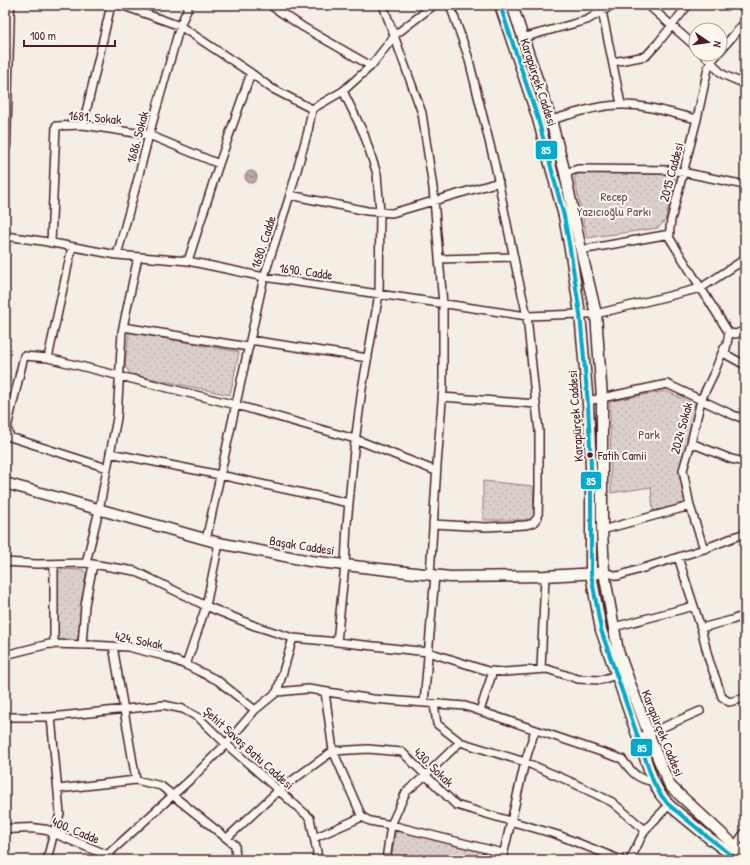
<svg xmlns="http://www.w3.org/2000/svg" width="750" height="865" viewBox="0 0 750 865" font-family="'Patrick Hand',sans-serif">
	<defs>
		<pattern id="park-dots" width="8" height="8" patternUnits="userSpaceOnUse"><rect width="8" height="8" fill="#dbd0c9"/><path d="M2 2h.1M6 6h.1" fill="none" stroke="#bdb2ad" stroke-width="1.8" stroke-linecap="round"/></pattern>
		<pattern id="water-waves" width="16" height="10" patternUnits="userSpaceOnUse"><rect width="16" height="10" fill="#baa7a5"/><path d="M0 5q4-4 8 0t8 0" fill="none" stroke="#998787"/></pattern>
	</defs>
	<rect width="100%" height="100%" fill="#f4eee4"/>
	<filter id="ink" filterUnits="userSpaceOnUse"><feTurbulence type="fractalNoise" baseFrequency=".025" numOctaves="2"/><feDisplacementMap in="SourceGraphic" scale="8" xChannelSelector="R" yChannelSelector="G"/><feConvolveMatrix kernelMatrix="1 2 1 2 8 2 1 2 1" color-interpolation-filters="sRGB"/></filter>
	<g filter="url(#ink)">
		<!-- park -->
		<path fill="url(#park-dots)" stroke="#92787a" d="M582,172l93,3v6l-10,40 -7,7 -71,10 -13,-61z
			M129,332l110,20 -9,43 -100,-21 -5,-8z
			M666,391l30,14 -17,68 6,28 -2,3 -30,7 -2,-24 -40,6 -1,-92z
			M483,481l50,5 1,31 -4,3h-47z
			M63,569l19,1 2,1 2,3 -8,63 -1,4 -17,1 -2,-5 -1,-63z
			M399,831l97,24 2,5h-107l4,-26z"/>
		<!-- water -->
		<path fill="url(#water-waves)" stroke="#8d7174" d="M245 177a6 6 0 1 1 12 0a6 6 0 1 1-12 0Z"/>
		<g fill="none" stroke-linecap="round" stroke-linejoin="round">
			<defs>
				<path id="minor" d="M121,5l59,21 71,47 20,15 41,21
					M270,5l33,22 68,39
					M383,5l39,108 11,75 10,116v84l-6,77 -7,110
					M648,5l48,42
					M602,11l19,93
					M522,38l65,-18 19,-11 4,-4
					M720,51l25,-29
					M703,54l8,7 7,9 6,5 21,9
					M718,54l-7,7 -3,7 -11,51 -26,101 -2,17 60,96 -4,21 20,11
					M613,62l33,-6 12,-13 30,-38
					M343,91l21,43 13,40 3,38 -1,82 -17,95 -8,61 -7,74 -2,41 -8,77 91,10 60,19 16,1 43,-3 31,10 23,1 15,-5
					M551,120c22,-6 46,-15 70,-15 24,-1 52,9 76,14
					M83,125l28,-120
					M565,173l13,-4 94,1 73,15
					M290,195l77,16 25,2 107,-31
					M5,236l37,5 75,14 71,6 76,16 263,39 53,-2h16l105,-26 44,-29
					M51,243l5,-117 27,-1 66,10 70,29
					M581,250l89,-16
					M117,255l19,-69 13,-51 31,-109 9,-21
					M439,259l75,-2
					M188,261l31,-97 32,-91
					M740,263l5,6
					M123,327l126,20
					M729,333l7,1 9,-4
					M250,340l118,18
					M48,358l24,-111
					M442,397l94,7
					M588,401l79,-17 66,31 12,4
					M691,443l40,16 14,3
					M110,453l110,22 129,28
					M107,468l-97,-31 -3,-9 17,-72 24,2 188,47 119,34 81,32
					M433,524l53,3 40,-2 7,-2 5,-6 1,-30v-56l-5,-45 -7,-70 -11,-48 -21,-103 -27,-109 -18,-51
					M602,530l88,-24
					M206,540l58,-263 26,-82 18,-64 4,-22 31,-18 28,-25 24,-31 39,-30
					M704,549l-14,-43 -7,-36 8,-27 10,-43 13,-27 10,-25
					M678,557l23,71 8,32 8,22 5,15 7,5 16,-4
					M5,562l32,2 49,-1 13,-53 18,-92 5,-86 16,-75
					M86,563l49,8 71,35 49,20 38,12 44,4
					M54,564v80
					M604,572l14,4 86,-27 41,-16
					M614,627l80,-21
					M701,628l31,-8 13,-5
					M82,645l3,-40 8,-40
					M113,646l23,134
					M5,655l44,-11 42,1 37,2 36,9 22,9 31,15 38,30
					M186,665l12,-35 8,-24 13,-63
					M541,669l4,-93
					M277,692l31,-3 65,10 92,7 157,53c9,12 15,21 31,22
					M325,692l8,59 29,66 8,4 21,4 112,28
					M424,703l11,-128
					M434,704l3,20 23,18 65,20 44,19 43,21 33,28
					M480,711l13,-40
					M5,717h46l113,-12 19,4 16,9 27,26 84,74 7,34 -1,8
					M638,738l62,-27
					M58,789l78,-9 25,6 74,59 1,15
					M227,838l52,-48 54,-39 35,-2 34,3 54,53 102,30 63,25
					M314,838l48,-21
					M735,846l10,-14
					M107,855l85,-77 34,-34 29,-34 22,-18 16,-54
					M47,860l7,-28 6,-18 -9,-97
					M386,860l5,-35 15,-33 20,-17 34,-33
					M502,860l23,-98 10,-32
					M630,860l15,-30 24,-25"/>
				<path id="tertiary" d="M5,829l27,-1 15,2 60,25 5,5"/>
				<path id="secondary" d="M500,5l38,114 26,97 7,39 9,59 8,90 3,63v107l10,56 52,151 7,13 9,11 40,33 29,22
					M512,5l39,115 14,53 16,77 15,64 6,84v132l2,42 14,79 37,100 15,35 65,60 10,7
					M5,146l4,-141
					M5,483l214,60 91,18 140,16 95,-1 53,-3"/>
			</defs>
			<!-- minor casing -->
			<use href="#minor" stroke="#4a1f2b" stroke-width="10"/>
			<!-- tertiary casing -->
			<use href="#tertiary" stroke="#4a1f2b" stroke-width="11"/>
			<!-- secondary casing -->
			<use href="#secondary" stroke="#4a1f2b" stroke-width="13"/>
			<!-- minor -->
			<use href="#minor" stroke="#fbf7ec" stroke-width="7"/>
			<!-- tertiary -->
			<use href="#tertiary" stroke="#fbf7ec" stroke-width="8"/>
			<!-- secondary -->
			<use href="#secondary" stroke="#fbf7ec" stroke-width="10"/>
			<defs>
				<path id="bus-1" d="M500,5l38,114 26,97 7,39 9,59 8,90 3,63v107l10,56 52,151 7,13 9,11 40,33 29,22"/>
			</defs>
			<!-- bus-1 casing -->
			<use href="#bus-1" stroke="#fbf7ec" stroke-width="7"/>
			<!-- bus-1 -->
			<use href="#bus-1" stroke="#00a9ce" stroke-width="4"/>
		</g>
	</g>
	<!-- markers -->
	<circle fill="#4a1f2b" stroke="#fbf7ec" stroke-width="1.5" cx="590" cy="455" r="3.5"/>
	<g text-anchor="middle" stroke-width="4" stroke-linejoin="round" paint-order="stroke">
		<!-- bus labels -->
		<g font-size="12" fill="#4a1f2b" stroke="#fbf7ec" text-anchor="start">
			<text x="598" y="460">Fatih Camii</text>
		</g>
		<!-- street labels -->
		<g font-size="13" fill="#4a1f2b" stroke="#fbf7ec">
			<text transform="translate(539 82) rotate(72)" y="5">Karapürçek Caddesi</text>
			<text transform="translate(95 117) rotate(5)" y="5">1681. Sokak</text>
			<text transform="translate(137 137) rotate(-75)" y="5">1686. Sokak</text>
			<text transform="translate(671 172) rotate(-75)" y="5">2015 Caddesi</text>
			<text transform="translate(263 242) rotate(-72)" y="5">1680. Cadde</text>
			<text transform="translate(306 271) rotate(8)" y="5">1690. Cadde</text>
			<text transform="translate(575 416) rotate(-94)" y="5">Karapürçek Caddesi</text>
			<text transform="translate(681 428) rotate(-75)" y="5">2024 Sokak</text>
			<text transform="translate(302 545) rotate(9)" y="5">Başak Caddesi</text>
			<text transform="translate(139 640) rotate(11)" y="5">424. Sokak</text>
			<text transform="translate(663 733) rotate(68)" y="5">Karapürçek Caddesi</text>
			<text transform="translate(249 748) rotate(42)" y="5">Şehit Savaş Batu Caddesi</text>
			<text transform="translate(434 767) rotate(44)" y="5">430. Sokak</text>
			<text transform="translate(76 830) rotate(22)" y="5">400. Cadde</text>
		</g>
		<!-- park labels -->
		<g font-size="13" fill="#6e4b52" stroke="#fbf7ec">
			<text x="614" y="201">Recep<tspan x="614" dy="15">Yazıcıoğlu Parkı</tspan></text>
			<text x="649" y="439">Park</text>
		</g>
	</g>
	<g stroke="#fbf7ec" stroke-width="1.5">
		<rect x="535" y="140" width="23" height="20" rx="4" fill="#00a9ce"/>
		<rect x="580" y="471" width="22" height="19" rx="4" fill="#00a9ce"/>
		<rect x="630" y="738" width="23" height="19" rx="4" fill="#00a9ce"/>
	</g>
	<g font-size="11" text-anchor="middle" font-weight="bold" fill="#fff">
		<text x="546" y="154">85</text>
		<text x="591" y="485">85</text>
		<text x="642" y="752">85</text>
	</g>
	<!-- margin -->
	<rect width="750" height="865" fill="none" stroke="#fbf7ec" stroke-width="20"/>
	<rect x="10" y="10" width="730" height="845" fill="none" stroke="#4a1f2b" stroke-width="1.5" filter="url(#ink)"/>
	<!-- north arrow -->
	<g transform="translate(708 42) rotate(103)"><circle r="19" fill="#fbf7ec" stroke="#b4a19f"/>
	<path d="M0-3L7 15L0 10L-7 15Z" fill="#4a1f2b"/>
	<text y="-6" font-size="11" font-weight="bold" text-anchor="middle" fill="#4a1f2b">N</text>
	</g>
	<!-- scale -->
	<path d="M24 40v6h91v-6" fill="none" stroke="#4a1f2b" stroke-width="2"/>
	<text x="30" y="40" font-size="12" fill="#4a1f2b" stroke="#fbf7ec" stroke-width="3" paint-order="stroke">100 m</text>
</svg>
